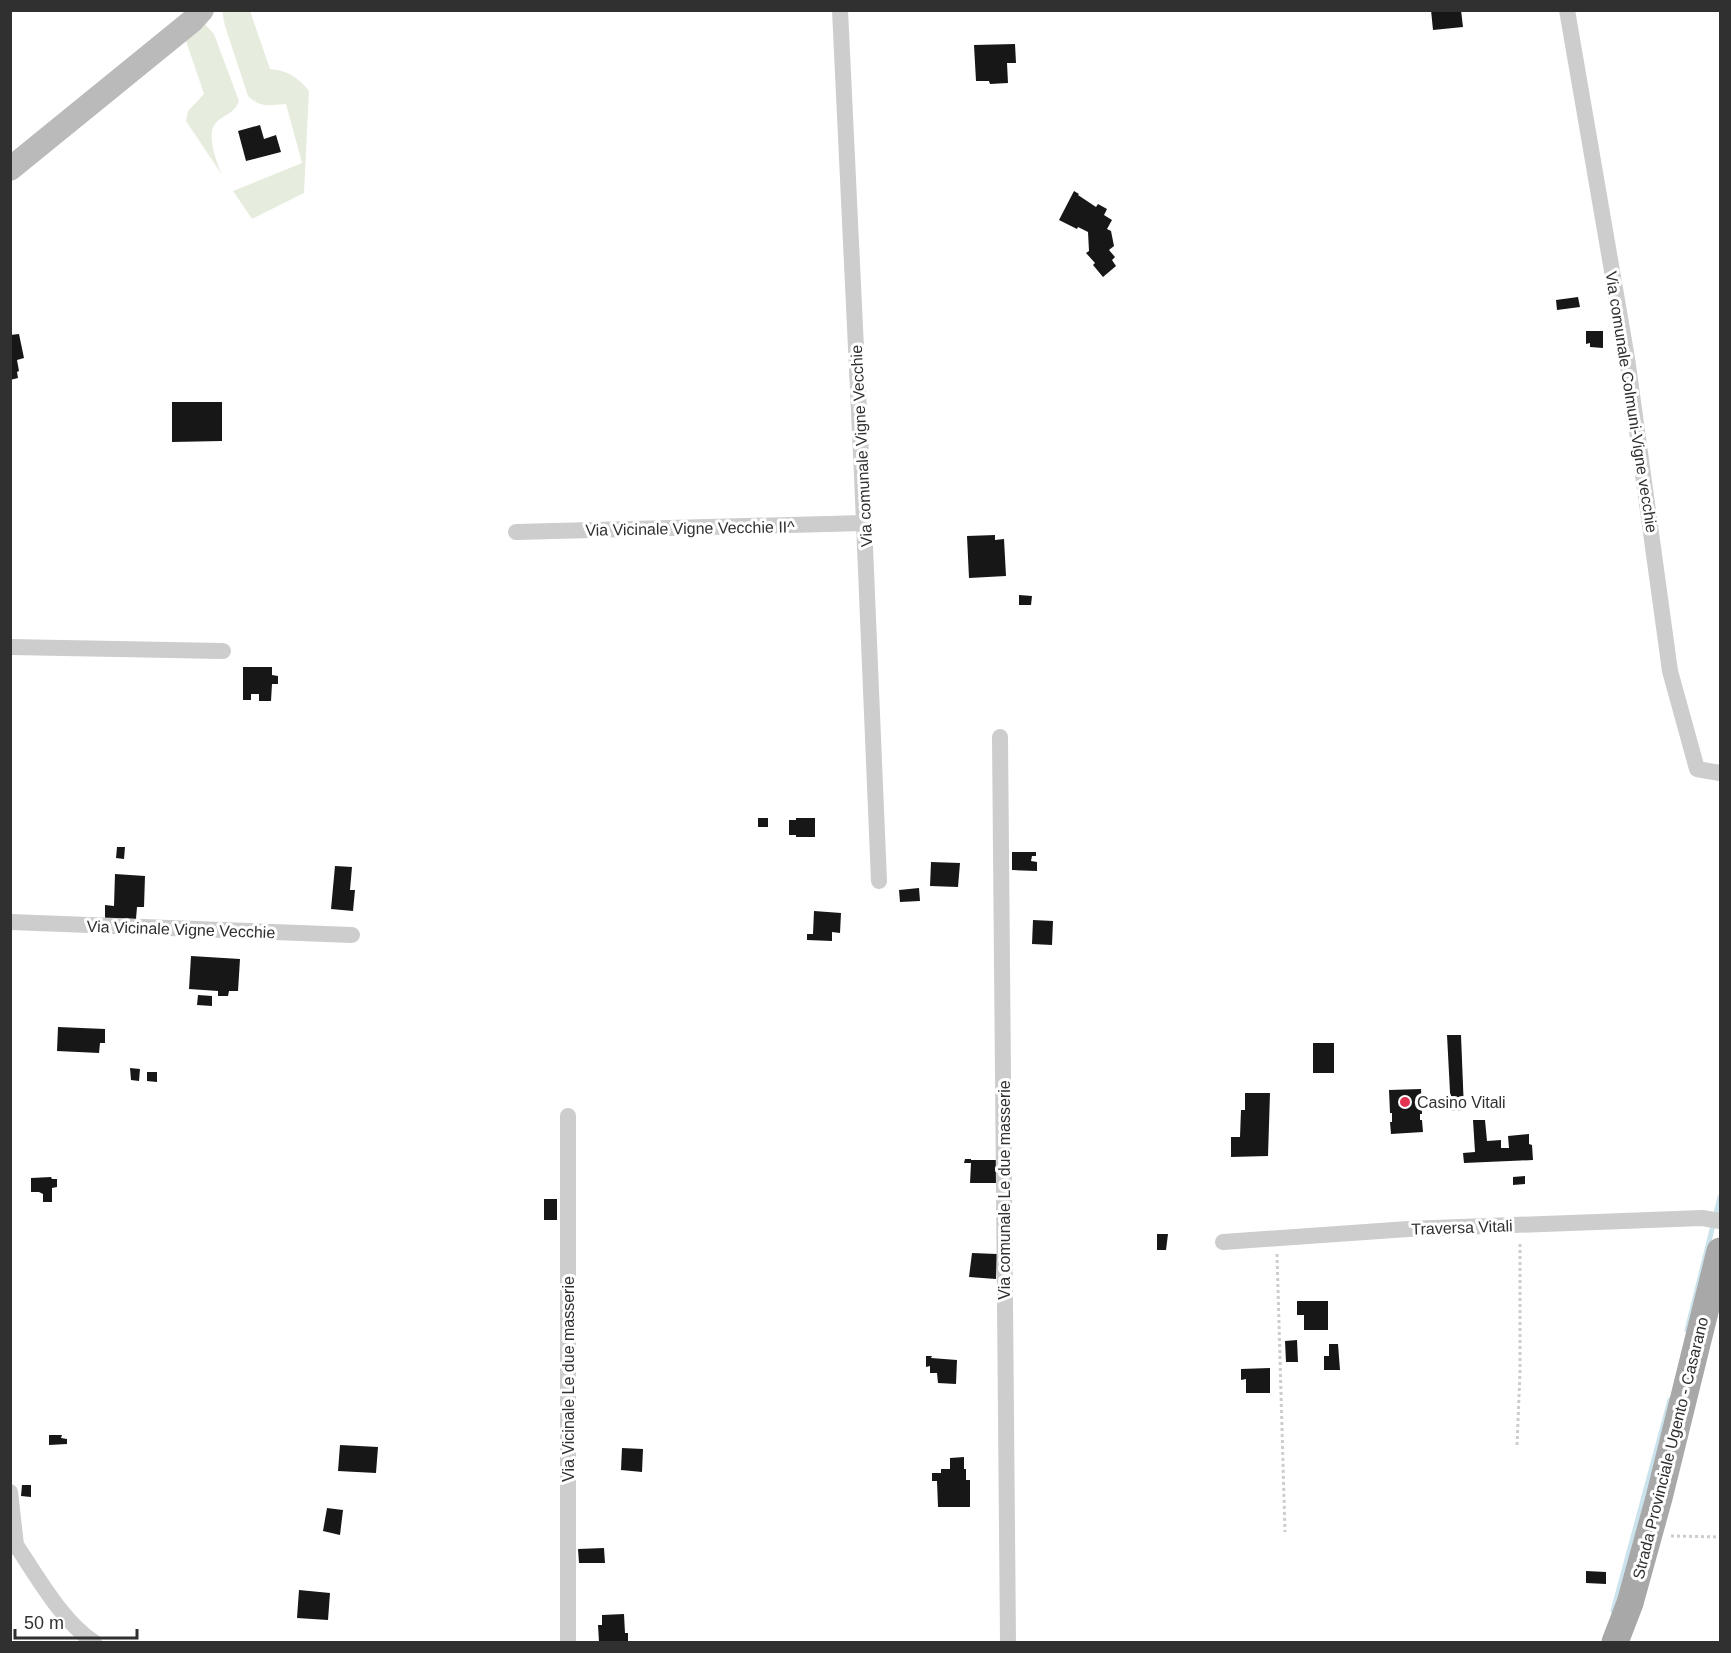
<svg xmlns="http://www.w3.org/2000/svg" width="1731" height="1653" viewBox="0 0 1731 1653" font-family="Arial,sans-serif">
	<rect width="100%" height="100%" fill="#fff"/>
	<!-- green -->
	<path fill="#e7edde" d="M222,11h28l20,58c17,1 28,8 39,22l-5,102 -52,26 -19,-28 69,-28 -16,-59c-17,1 -24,5 -38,-8l-23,-70z
		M204,23l10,11 25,67c-5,14 -16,13 -24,23 -9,11 2,39 7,51l-36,-54 2,-10 16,-17 -19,-56z"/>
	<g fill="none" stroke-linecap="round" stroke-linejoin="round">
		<!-- stream -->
		<path stroke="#cbe3ec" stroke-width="5" d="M1687,1330l33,-133
			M1613,1611l57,-211"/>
	</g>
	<!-- building -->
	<path fill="#171717" d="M1431,10h30l2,17 -30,3z
		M1015,44l1,19h-9l1,20 -18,1 -1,-3h-13l-2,-36z
		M260,125l4,14 12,-4 5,17 -35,9 -8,-30z
		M1074,191l5,3 -1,1 18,12 2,-3 9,5 -3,6 8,5 -5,9 4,2 3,15 -5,4 6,7 -3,3 4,6 -13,11 -10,-12 2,-2 -9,-10 3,-2 -1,-19 -10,-5 -1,2 -18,-9z
		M1578,297l2,10 -23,3 -1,-10z
		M1586,331h17v17l-13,-1v-4l-4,1z
		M19,334l5,24 -7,2 2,11 -2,1 1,6 -8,2v-45z
		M172,402h50v39l-50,1z
		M995,535v5l9,-1 2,37 -37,2 -2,-42z
		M1019,595l13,1 -1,9h-12z
		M243,667h29v8l6,1v8h-6l-1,17h-12v-7h-8v6h-8z
		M758,818h10v9h-10z
		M796,818h19v19h-19v-2h-7v-15h7z
		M117,847h8l-1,12 -8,-1z
		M1012,852h24v4h-4l-1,5 6,1v9l-25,-1z
		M931,862l29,1 -2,24 -28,-1z
		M335,866l17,1 -2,23h5l-2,21 -22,-2z
		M115,874l30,2 -1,31h-7l-1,12 -31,-1v-13l9,1z
		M919,888l1,13 -20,1 -1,-12z
		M814,911l27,2 -1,20 -8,-1v9l-25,-1v-6h6z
		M1033,920l20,1 -1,24 -20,-1z
		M191,956l49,3 -2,32h-9l-1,5h-10v-5l-29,-2z
		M198,995l14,1v10l-15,-1z
		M58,1027l47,2v14h-5l-1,10 -42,-2z
		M1447,1035h14l3,75 -13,1z
		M1313,1043h21v30h-21z
		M130,1068l10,1 -1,12 -8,-1z
		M147,1072h10v10l-10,-1z
		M1421,1089l1,25h-2v6h2l1,12 -32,2 -1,-12h2v-9h-2l-1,-23z
		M1245,1093h25l-2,63 -37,1v-20h9l1,-27h4z
		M1473,1120h12l2,21 14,-1v8h8l-1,-12 21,-2v10l3,1 1,15 -69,3 -1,-10 12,-1z
		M965,1159h6v1h30v23h-31l1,-20h-7z
		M1525,1176v8l-12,1v-8z
		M51,1177l1,2h5v8l-5,1v14h-9v-8l-4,-2h-8v-14z
		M544,1199h13v21h-13z
		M1157,1234h11l-2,16h-9z
		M972,1253l25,1 -1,25 -27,-2z
		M1297,1301h31v29h-24v-15h-7z
		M1297,1340l1,22h-12l-1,-21z
		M1329,1344h9l2,26h-16v-14h5z
		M926,1356h6l-1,2 26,2 -1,24 -18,-1 -1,-10h-7v-7l-4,1z
		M1270,1368v25h-24v-14l-5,1v-11z
		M49,1435h13l-1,3 6,1v5l-18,1z
		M340,1445l38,2 -2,26 -38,-2z
		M622,1448l21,1 -1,23 -21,-2z
		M964,1457v12h2v11h4v27h-32l-1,-26h-5v-8h9v-4h9v-11z
		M22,1485h9v12l-10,-1z
		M327,1508l16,2 -3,25 -17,-4z
		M604,1548l1,15h-26l-1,-14z
		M1586,1571l20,1v12l-20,-1z
		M299,1590l31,3 -2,27 -31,-2z
		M624,1614l1,19h3v9h-29l-1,-17h4v-10z"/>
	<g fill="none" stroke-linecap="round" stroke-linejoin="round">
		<!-- path -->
		<path stroke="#cdcdcd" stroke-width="3" stroke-dasharray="3 3" stroke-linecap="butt" d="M1277,1254l8,278
			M1517,1445l3,-73v-131
			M1671,1536l49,1"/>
		<!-- minor -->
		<path stroke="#cdcdcd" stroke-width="16" d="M840,10l22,465 17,406
			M1567,10l60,348 43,313 27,98 23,4
			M516,532l348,-9
			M10,647l213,4
			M1000,737l8,905
			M10,922l342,13
			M568,1116v526
			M1223,1242l185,-13 294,-11 18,3
			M10,1492l6,53
			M10,1547l6,-2c21,31 47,78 78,97"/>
		<!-- secondary -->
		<path stroke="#bababa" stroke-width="24" d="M10,169l182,-148 10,-11"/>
		<!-- primary -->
		<path stroke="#a8a8a8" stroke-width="27" d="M1615,1642l15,-39 29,-105 61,-247"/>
	</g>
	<!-- markers -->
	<circle fill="#e43454" stroke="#fff" stroke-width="2" cx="1405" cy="1102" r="6"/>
	<g text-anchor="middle" stroke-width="6" stroke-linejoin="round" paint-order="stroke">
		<!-- street labels -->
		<g font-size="16" fill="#303030" stroke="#fff">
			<text transform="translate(1632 402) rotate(81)" y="6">Via comunale Colmuni-Vigne vecchie</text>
			<text transform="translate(861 446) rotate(-93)" y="6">Via comunale Vigne Vecchie</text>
			<text transform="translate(690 528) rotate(-1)" y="6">Via Vicinale Vigne Vecchie II^</text>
			<text transform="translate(181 929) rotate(2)" y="6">Via Vicinale Vigne Vecchie</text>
			<text transform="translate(1004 1190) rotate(-90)" y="6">Via comunale Le due masserie</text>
			<text transform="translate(1462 1227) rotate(-2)" y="6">Traversa Vitali</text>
			<text transform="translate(568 1379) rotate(-90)" y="6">Via Vicinale Le due masserie</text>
			<text transform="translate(1670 1448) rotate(-76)" y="6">Strada Provinciale Ugento - Casarano</text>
		</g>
		<!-- poi labels -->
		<g font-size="16" fill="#303030" stroke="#fff" text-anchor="start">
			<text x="1417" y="1108">Casino Vitali</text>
		</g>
	</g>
	<!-- border -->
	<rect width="1731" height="1653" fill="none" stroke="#303030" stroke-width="24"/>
	<!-- scale -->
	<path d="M15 1629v9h122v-9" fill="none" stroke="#303030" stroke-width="3"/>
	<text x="24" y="1629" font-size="18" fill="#303030" stroke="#ffffff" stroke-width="4.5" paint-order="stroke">50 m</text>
</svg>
